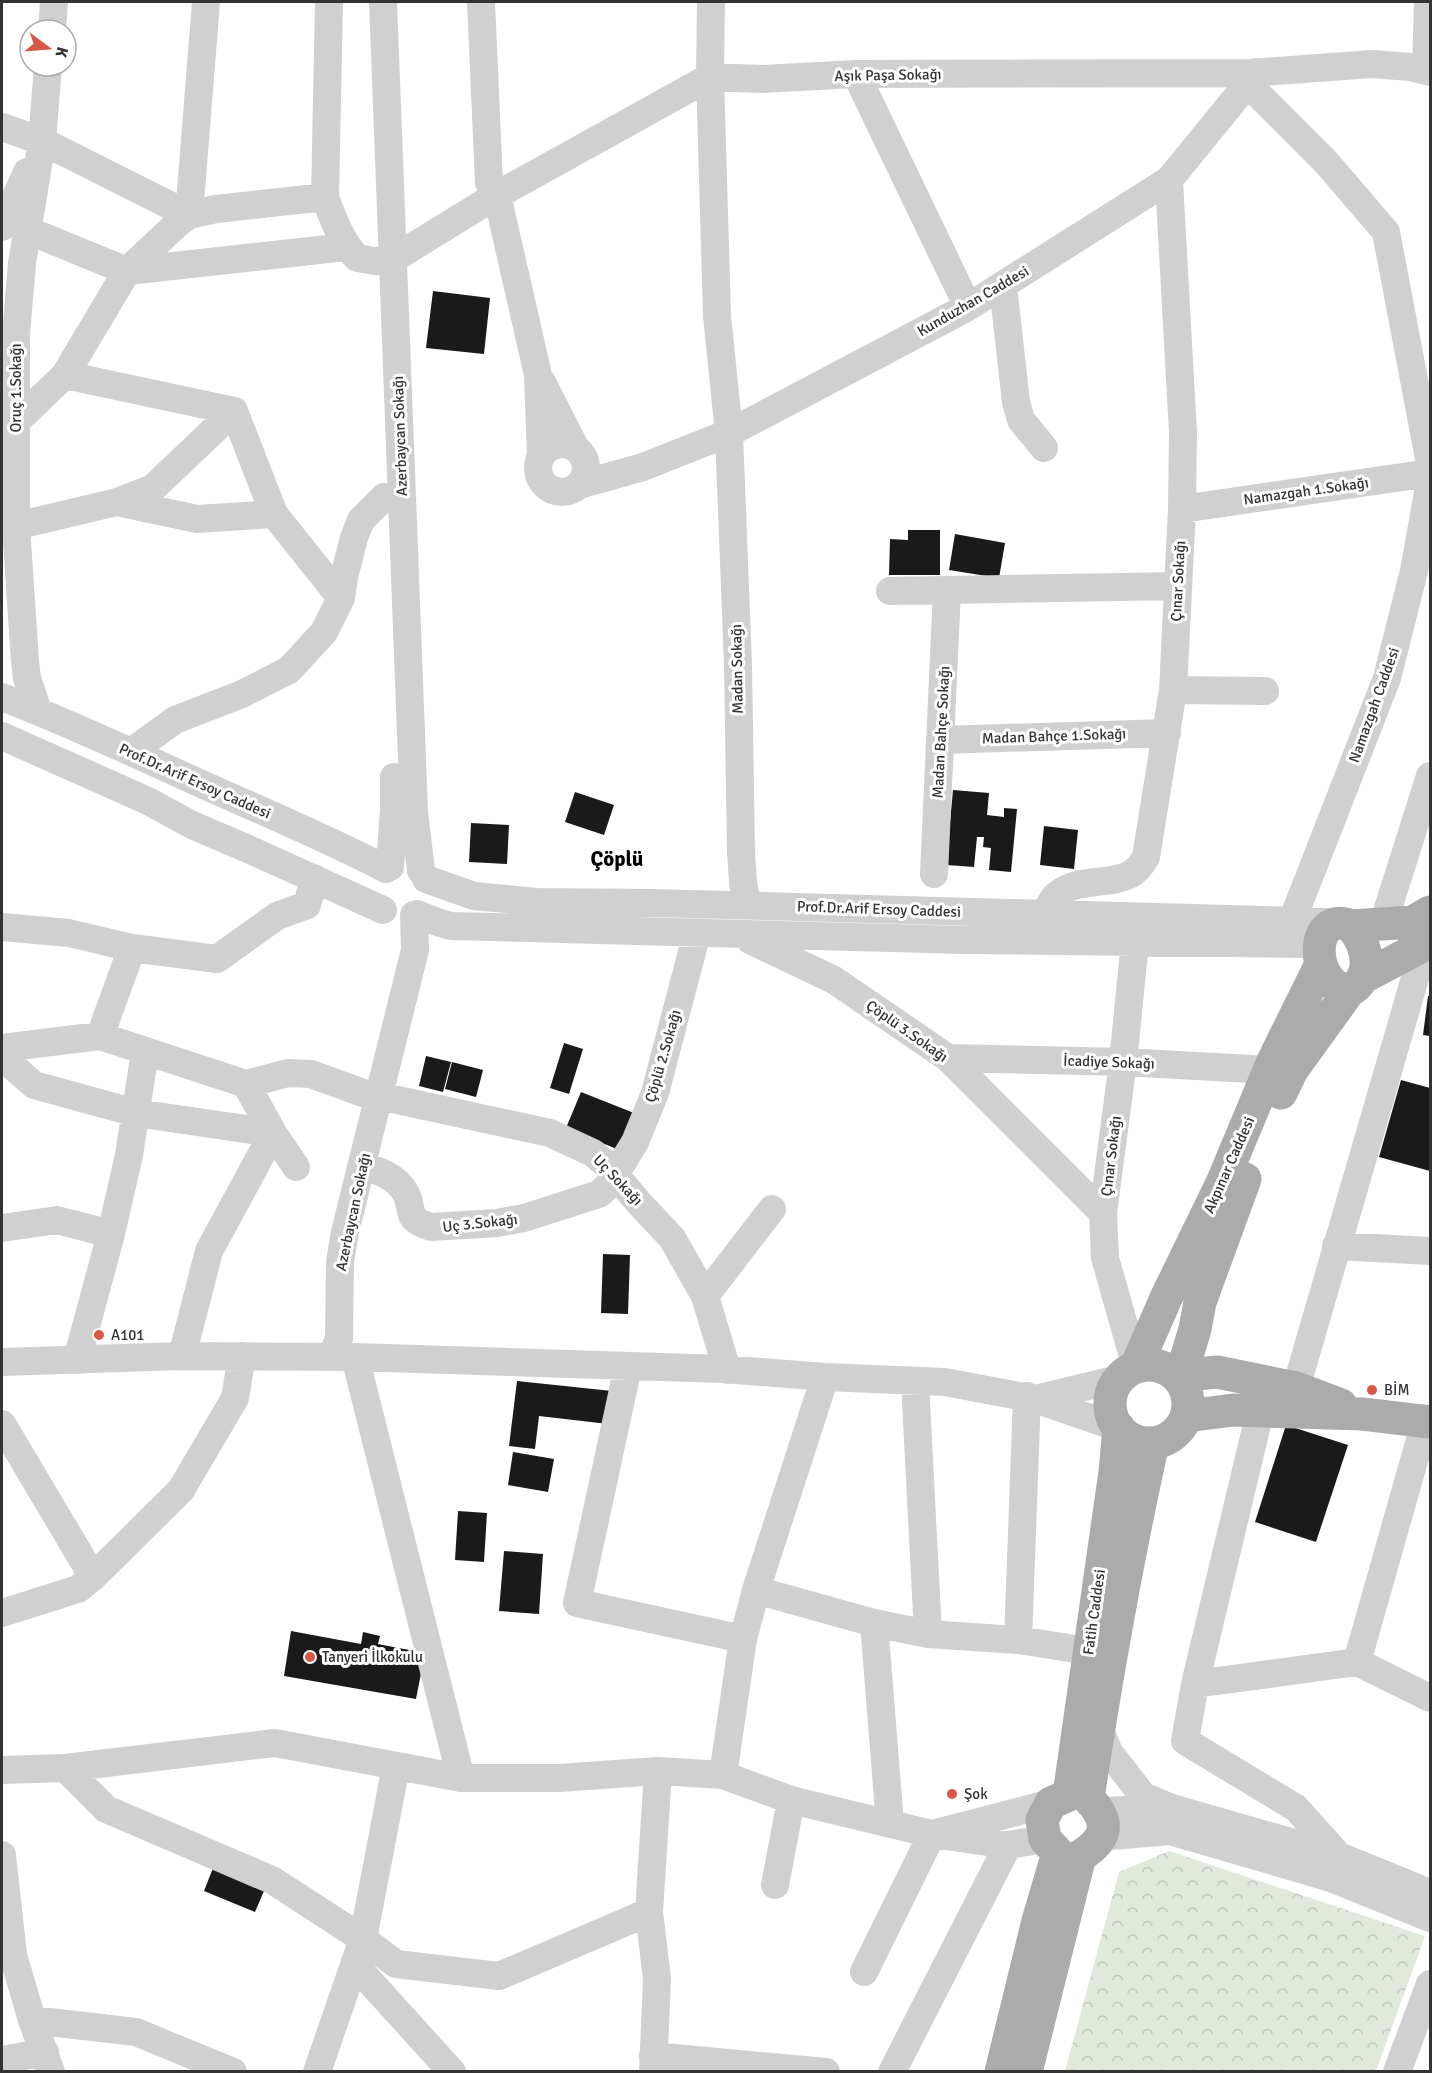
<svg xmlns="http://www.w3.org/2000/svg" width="1432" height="2073" viewBox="0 0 1432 2073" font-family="Signika,sans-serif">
	<defs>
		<pattern id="park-crowns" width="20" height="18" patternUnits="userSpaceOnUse" patternTransform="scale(1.5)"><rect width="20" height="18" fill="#e1e9dd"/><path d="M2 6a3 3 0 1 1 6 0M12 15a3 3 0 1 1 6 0" fill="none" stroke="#c2c8be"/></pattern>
	</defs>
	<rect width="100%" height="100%" fill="#fff"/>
	<!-- park -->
	<path fill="url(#park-crowns)" d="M1169,1851l256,85 -49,135h-311l54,-199z"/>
	<!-- building -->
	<path fill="#1a1a1a" d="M433,291l57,7 -6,56 -58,-6z
		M908,530h32v45h-51l1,-36 18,1z
		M955,534l50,9 -6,35 -50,-8z
		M953,790l36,3 -2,22 17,2v-9l13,1 -6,63 -22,-2 2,-22 -8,-1 1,-10h-7l-3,30 -28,-2z
		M575,792l39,13 -10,30 -39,-13z
		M471,823l38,2 -2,39 -38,-2z
		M1044,826l34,4 -4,39 -34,-4z
		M1428,996h2v40l-7,-1z
		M564,1043l19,6 -14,45 -19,-6z
		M426,1056l25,6 -8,30 -24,-6z
		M452,1062l31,8 -7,27 -31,-8z
		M1401,1080l29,8v83l-51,-14z
		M581,1092l53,21 -15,37 -53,-22z
		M603,1254l27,1 -2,59 -27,-1z
		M517,1381l95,10 -4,33 -69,-8 -4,33 -26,-3z
		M1286,1425l62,20 -32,97 -61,-20z
		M513,1452l41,7 -6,33 -40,-7z
		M458,1511l29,2 -3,49 -29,-2z
		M504,1551l39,3 -4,60 -40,-3z
		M291,1631l70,13 2,-12 17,4 -2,8 47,9 -9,46 -132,-23z
		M215,1863l52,21 -12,28 -51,-21z"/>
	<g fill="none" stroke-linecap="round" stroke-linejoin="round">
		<!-- minor -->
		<path stroke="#d0d0d0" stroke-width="28" d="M329,2l-4,195c8,22 16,44 32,61l18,3 18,-2 104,-64 213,-118 52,2 94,-5 394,-1 122,-9 38,3 20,5
			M383,2l31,809 7,60
			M481,2l8,181 8,12 41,180 3,82
			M711,2l-1,75 7,239 12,117 9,232 3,187 2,30 4,23
			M52,30l2,-28
			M1426,71l2,-69
			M856,74l112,233
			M1248,84l78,78 60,70 44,232
			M2,127l40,14 147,74 17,-213
			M2,227l25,-55
			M27,230l100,41 219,-24
			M1003,286l13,116 5,18 23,28
			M65,375l169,36
			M542,382l33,65
			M234,411l40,103 67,84
			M6,428l9,-5 50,-48 62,-104 49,-46 13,-10 27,-6 109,-12
			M538 468a24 24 0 1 1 48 0a24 24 0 1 1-48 0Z
			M579,485l64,-18 86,-34 239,-126 201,-127 88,-108
			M117,502l80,17 77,-5
			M1182,509l248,-36
			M16,526l101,-24 36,-14 81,-77
			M890,591l288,-5
			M1173,690l92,1
			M2,697c65,25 129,55 193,84 64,29 129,56 191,88
			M38,711l-11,-33 -2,-16 -9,-136v-192l6,-71 20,-122 6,-75
			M2,736l146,65 44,24 54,23 137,62
			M940,740l227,-7
			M131,752l44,-32 67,-26 47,-24 35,-38 17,-34 3,-21 10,-39 7,-18 23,-23
			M390,867l4,-57v-33
			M934,874l13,-284
			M426,879l48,17 63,6 116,1 682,19
			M1045,913c4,-6 7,-15 13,-19 22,-17 51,-8 73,-20 7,-4 11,-10 15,-17l27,-167 9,-181 1,-76 -14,-253
			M417,914l23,9 11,3 513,14 356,4
			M1292,921l95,-243 27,-107 16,-90
			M1383,924l47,-148
			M2,927l67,6 63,15 85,11 60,-43 30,-11 7,-27
			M750,940l84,40 114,78 155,155
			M1135,942l-12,120 -20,151 2,45 31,109
			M100,1036l32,-88
			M2,1048l98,-12 146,48 42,-11 23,1 52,19
			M2,1057l32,28 102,28 137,20 -64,118 -27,105
			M948,1058l175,4 147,8
			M246,1084l27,49 23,34
			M379,1096l171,37 43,20 14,12 32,38 33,35 33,58 22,74
			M362,1165c16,6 34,11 43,27 11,19 -3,26 26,35l66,-4 27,-5 75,-24 9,-8 27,-44 20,-49 42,-160
			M2,1228l55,-8 54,14
			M1336,1246l94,5
			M705,1296l67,-87
			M333,1354l6,-16 1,-76 5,-30 70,-282 -1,-35
			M355,1357l106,421
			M77,1360l34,-126 18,-79 16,-103
			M2,1362l180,-6 173,1 368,12 102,8 120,5 90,17 84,29
			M628,1367l-51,236 166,36
			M915,1382l13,252
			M1296,1388l128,-441
			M1035,1399l83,-20
			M1260,1412l-65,272 -10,57 111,67 43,48
			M2,1424l91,153
			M756,1590l118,33 54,11 90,6 70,11
			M2,1613l76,-24 15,-12 88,-87 54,-92 7,-42
			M874,1623l16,201
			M1018,1640l9,-244
			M1357,1662l68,-240
			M1195,1684l162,-22 73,36
			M1098,1726l11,26 34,44 26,11
			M65,1768l41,41 166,71 91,59 33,25 103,12 150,-64
			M2,1770l63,-2 210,-25 186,35h98l99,-7 65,4 68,25 141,34 76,11 37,-6
			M723,1775l20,-136 13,-49 69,-213
			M1101,1811l71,-3 167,48 91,37
			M1100,1837l70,-6 161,47 99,40
			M2,1855l11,100 19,65 19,52
			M775,1885l16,-85
			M355,1965l97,107
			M864,1972l68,-138 119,-31
			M32,2020l104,12 97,40
			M653,2056l173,16
			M2,2060l43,-8
			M317,2072l46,-133 33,-173
			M653,2072l4,-93 -8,-67 9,-141
			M892,2072l116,-227
			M1397,2072l33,-88"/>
		<!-- major -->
		<path stroke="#ababab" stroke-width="33" d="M1351,926c17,19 24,51 -2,65 -41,-6 -39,-83 2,-65l62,-4 17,-10
			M1364,977l66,-35
			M1281,1093l11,-23 57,-79
			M1110 1404a39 39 0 1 1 78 0a39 39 0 1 1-78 0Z
			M1136,1367l30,-69 56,-115 51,-122 48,-97
			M1180,1379l15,-50 5,-27 45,-123
			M1180,1379l17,-5 20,-2 79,16 45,17
			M1187,1416l46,-6 129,4 68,8
			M1001,2072l37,-151 20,-68 -13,-14 -3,-19 9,-17 18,-8 46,-323 4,-44
			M1026,2072l54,-216c28,-17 31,-34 8,-58 18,-119 39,-238 65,-355"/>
	</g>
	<!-- markers -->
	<g fill="#d85846" stroke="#fff" stroke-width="2">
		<circle cx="99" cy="1335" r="6"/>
		<circle cx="1372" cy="1390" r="6"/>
		<circle cx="310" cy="1657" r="6"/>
		<circle cx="952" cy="1794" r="6"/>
	</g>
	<g text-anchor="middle" stroke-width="6" stroke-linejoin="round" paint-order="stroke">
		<!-- street labels -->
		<g font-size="15" fill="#333" stroke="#fff">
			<text transform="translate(888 75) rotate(-1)" y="5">Aşık Paşa Sokağı</text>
			<text transform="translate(973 301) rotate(-30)" y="5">Kunduzhan Caddesi</text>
			<text transform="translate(16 388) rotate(-90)" y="5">Oruç 1.Sokağı</text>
			<text transform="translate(400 436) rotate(-92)" y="5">Azerbaycan Sokağı</text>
			<text transform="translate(1306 491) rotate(-8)" y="5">Namazgah 1.Sokağı</text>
			<text transform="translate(1178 581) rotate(-87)" y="5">Çınar Sokağı</text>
			<text transform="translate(737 669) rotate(-91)" y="5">Madan Sokağı</text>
			<text transform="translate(1374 705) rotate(-70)" y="5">Namazgah Caddesi</text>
			<text transform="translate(941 732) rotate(-87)" y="5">Madan Bahçe Sokağı</text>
			<text transform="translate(1054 736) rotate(-2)" y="5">Madan Bahçe 1.Sokağı</text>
			<text transform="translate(195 781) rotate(24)" y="5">Prof.Dr.Arif Ersoy Caddesi</text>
			<text transform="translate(879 909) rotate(2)" y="5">Prof.Dr.Arif Ersoy Caddesi</text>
			<text transform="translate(907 1031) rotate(35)" y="5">Çöplü 3.Sokağı</text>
			<text transform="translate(663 1056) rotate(-74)" y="5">Çöplü 2.Sokağı</text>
			<text transform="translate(1109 1062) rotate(2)" y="5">İcadiye Sokağı</text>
			<text transform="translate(1111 1156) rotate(-83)" y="5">Çınar Sokağı</text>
			<text transform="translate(1229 1165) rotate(-66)" y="5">Akpınar Caddesi</text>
			<text transform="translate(618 1180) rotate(46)" y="5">Uç Sokağı</text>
			<text transform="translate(353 1212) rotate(-78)" y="5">Azerbaycan Sokağı</text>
			<text transform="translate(480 1223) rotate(-6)" y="5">Uç 3.Sokağı</text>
			<text transform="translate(1094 1612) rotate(-82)" y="5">Fatih Caddesi</text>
		</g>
		<!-- poi labels -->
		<g font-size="15" fill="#333" stroke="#fff" text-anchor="start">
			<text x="111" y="1340">A101</text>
			<text x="1384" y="1395">BİM</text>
			<text x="322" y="1662">Tanyeri İlkokulu</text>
			<text x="964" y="1799">Şok</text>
		</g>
		<!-- district labels -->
		<g font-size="21" font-weight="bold" fill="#000" stroke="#fff">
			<text x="617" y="866">Çöplü</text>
		</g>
	</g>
	<!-- border -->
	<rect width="1432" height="2073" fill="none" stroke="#333333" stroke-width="6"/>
	<!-- north arrow -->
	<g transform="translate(48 48) rotate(106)"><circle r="28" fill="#ffffff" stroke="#adadad" stroke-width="1.5"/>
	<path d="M0-4.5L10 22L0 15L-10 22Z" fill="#d85846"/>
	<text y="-9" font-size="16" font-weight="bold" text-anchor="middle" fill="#333333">K</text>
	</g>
</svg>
